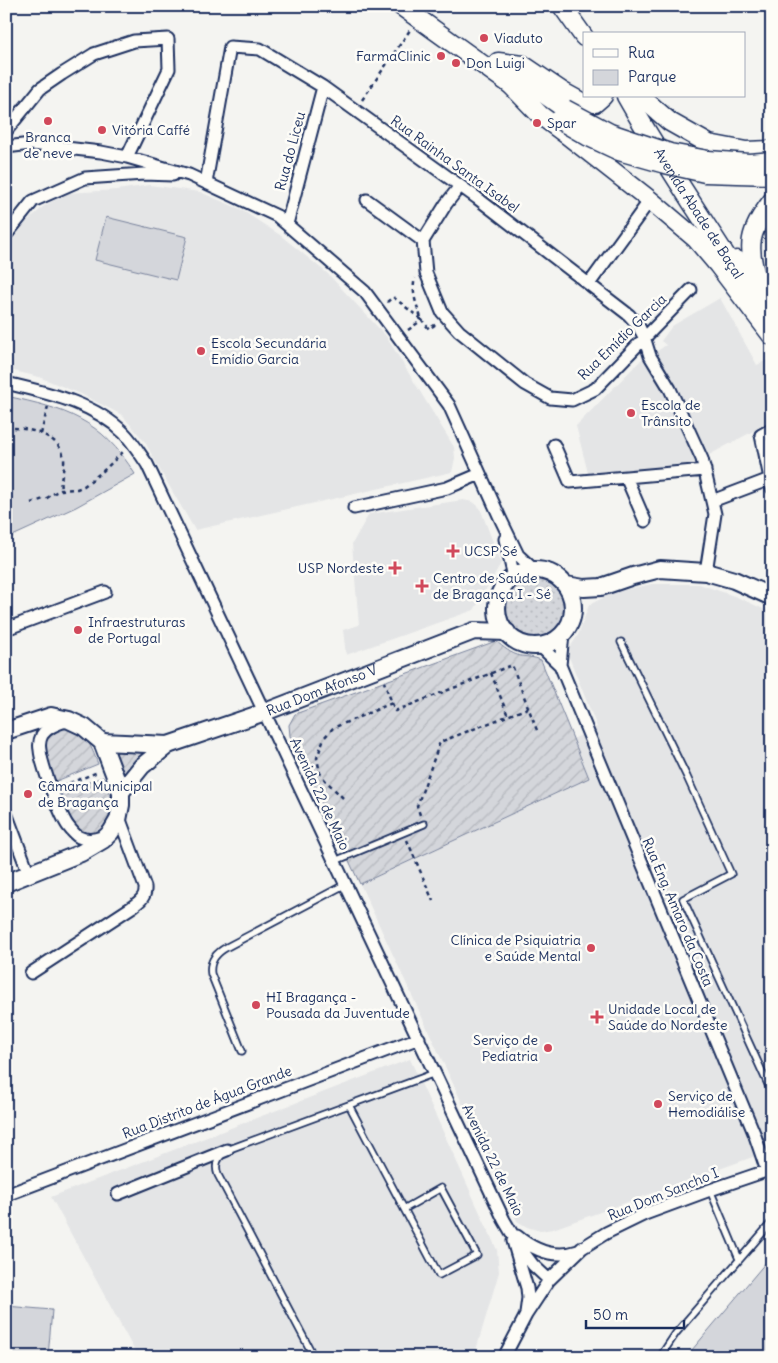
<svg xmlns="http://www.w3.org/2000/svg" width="778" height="1363" viewBox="0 0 778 1363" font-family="Delius,sans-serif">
	<defs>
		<pattern id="grass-dots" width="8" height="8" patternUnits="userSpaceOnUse" patternTransform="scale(1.25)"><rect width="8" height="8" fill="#d4d6db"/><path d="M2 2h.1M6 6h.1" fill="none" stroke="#b5b8be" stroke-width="1.8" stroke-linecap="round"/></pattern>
		<pattern id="garden-furrows" width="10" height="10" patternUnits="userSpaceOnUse" patternTransform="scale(1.25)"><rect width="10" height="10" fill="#d4d6db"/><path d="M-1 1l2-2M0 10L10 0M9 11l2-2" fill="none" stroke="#b5b8be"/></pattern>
	</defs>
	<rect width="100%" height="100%" fill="#f4f4f1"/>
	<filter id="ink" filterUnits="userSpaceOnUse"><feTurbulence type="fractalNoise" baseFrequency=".02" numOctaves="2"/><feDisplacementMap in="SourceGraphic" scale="10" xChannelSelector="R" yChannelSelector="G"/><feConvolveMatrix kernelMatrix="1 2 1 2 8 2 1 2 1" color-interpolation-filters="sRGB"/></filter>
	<g filter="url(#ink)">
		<!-- built -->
		<path fill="#e4e5e6" d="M150,185l50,7 40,17 40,26 48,39 58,62 68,111 1,11 -3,14 -257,58 -34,-58 -16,-30 -23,-27 -41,-21 -42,-17 -29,-7 -4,-3v-116l17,-26 21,-19 24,-13 49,-3z
			M720,298l37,67 10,-5 5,10v51l-63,34 -30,-62 -23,-41 10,-7 -5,-4 11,-15z
			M642,359l21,28 33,77 -108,9 -12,-47z
			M463,500l10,2 4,3 3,3 21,55 -27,47 -128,45 -3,-25 16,-5 -7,-81 17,-30z
			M652,584h47l38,13 35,16v537l-219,79 -13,2 -13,-4 -10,-6 -157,-337 229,-106 -16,-39 24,-12 -30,-75 11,-17 11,-30 25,-13z
			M410,1059l87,191 2,22 -25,85h-336l-87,-160z"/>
		<!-- grass -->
		<path fill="url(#grass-dots)" stroke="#78829c" d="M506 607a30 30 0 1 1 60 0a30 30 0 1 1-60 0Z"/>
		<!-- park -->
		<path fill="#d4d6db" stroke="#78829c" d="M106,217l81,20 -11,43 -81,-20z
			M6,396c60,13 95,23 129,78l-59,33 -70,32z
			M772,1255v102h-86z
			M6,1306l46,4 -4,47h-42z"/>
		<!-- garden -->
		<path fill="url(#garden-furrows)" stroke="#78829c" d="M496,641c7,6 15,13 25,15 7,1 13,1 20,4l48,118 -229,106 -70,-148 -1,-11 6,-11z
			M61,728c25,1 29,16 37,36l-44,18c-6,-21 -20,-44 7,-54z
			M107,746l43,4 -29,33z
			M103,777l8,21v13l-1,7 -8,14 -12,4 -15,-7 -17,-36z"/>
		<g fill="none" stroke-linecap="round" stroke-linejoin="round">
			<defs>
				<path id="lane" d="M621,642l66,135 44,97 -48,25 89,194
					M335,861l89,-37
					M242,1051l-31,-77c-2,-12 5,-21 16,-27l119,-63
					M349,1105l90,170 38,-20 -36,-67 -37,21
					M710,1190l29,69
					M314,1357l-96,-182c-4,-11 0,-18 9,-25l208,-77
					M660,1357l16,-24 96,-111"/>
				<path id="street" d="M6,131l34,-42 22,-15 32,-20 40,-13 34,-2 1,30 -42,88
					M6,147l25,-3 70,8 26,5 62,18 88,41 88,76 84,113 52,115 17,35 16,15
					M206,183l24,-136 30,2 63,38 154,111 152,117 9,10 6,12 6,19 20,33 32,70 13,55 -9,58
					M460,186l-14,18 -23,37 3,32 16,39 17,19 66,53 25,14 22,2 23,-11 96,-99
					M367,200l56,41
					M287,224l36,-137
					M6,235l27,-34 52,-23 59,-4 29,1
					M589,284l61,-84
					M6,383c41,10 87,19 118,50 9,9 16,21 23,31l357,756 17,29 12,16 16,15
					M772,429l-11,6 11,53
					M554,445l16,37 135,-12
					M626,477l19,44
					M712,501l58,-22
					M354,508l93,-20 33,-14
					M505,539l9,38
					M6,629l99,-37
					M539,645l21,20 194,468 13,38
					M560,665l3,-31
					M69,720c-9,3 -21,6 -27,15 -2,4 -3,10 -2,15 1,14 20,65 28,76 3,4 7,9 11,11 8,4 15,3 23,0
					M6,813l23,61
					M31,973l101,-66c8,-6 14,-10 13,-20l-26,-70
					M118,1194l109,-44
					M6,1195l413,-157
					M517,1236c18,15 38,23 61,15
					M513,1241l14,47 1,10 -2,15
					M504,1357l22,-42 23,-35 33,-32 24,-15 39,-19 65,-24 62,-21"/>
				<g id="secondary">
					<circle cx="535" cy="608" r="38"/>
					<path d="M566,585l18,3 17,-1 32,-11 27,-7 46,3 28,8 38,17"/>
					<path d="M6,731l45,-15 18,4 15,7 18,15 19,50v13l-3,15 -7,12 -8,8 -22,13 -75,30"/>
					<path d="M102,742l66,3"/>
					<path id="s1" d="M121,792l21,-26 26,-21 97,-33 209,-81 33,1"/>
				</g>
				<g id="primary">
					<path d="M401,6l117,84"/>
					<path d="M562,6l22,31"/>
					<path d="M498,62l25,3 40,27 20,11h12l8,-7"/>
					<path d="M511,71l54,38"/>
					<path d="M509,83l31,32 27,20 83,65 46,39 22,26 54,71"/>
					<path id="s2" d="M626,96c35,62 75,120 113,180"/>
					<path d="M640,96l30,26 39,22 37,7 26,-1"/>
					<path d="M737,260l35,57"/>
					<path d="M758,282c-12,-36 -9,-51 14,-81"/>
				</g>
			</defs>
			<!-- lane casing -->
			<use href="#lane" stroke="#1b2f5e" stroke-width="9"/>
			<!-- street casing -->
			<use href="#street" stroke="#1b2f5e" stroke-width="15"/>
			<!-- secondary casing -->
			<use href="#secondary" stroke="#1b2f5e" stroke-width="20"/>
			<!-- primary casing -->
			<use href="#primary" stroke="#1b2f5e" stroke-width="21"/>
			<!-- path -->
			<path stroke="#1b2f5e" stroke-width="2.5" stroke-dasharray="4 4" stroke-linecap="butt" d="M362,100l48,-70
				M387,302l6,-5 29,23c-5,-13 -11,-28 -7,-42
				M408,330l14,-10 7,9 7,-5
				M6,428c20,-1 55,6 58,31 1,11 -5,21 -3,31
				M41,434l7,-28
				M31,503l16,-5 9,-6 5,-2 16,-1 7,-3 19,-15 21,-20
				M491,673l17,43
				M392,703l3,8 117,-46 26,68
				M62,786l36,-14
				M343,798l-18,-18 -5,-7 -3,-15 7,-20 9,-10 59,-25 -8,-21
				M420,815l-3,-9 23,-64 88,-34
				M407,840l26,61"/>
			<!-- lane -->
			<use href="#lane" stroke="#fdfcf7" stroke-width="5.5"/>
			<!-- street -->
			<use href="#street" stroke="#fdfcf7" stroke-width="11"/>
			<!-- secondary -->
			<use href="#secondary" stroke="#fdfcf7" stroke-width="16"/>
			<!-- primary -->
			<use href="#primary" stroke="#fdfcf7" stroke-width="18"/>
			<defs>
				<path id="primary-bridge" d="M565,109l45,24 60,20 38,7 41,3 23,-2
					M559,120l28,16 32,15 46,13 40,9 67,2"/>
			</defs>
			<!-- primary-bridge casing -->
			<use href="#primary-bridge" stroke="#1b2f5e" stroke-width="21" stroke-linecap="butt"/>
			<!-- primary-bridge -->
			<use href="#primary-bridge" stroke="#fdfcf7" stroke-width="18"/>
		</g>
	</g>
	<!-- markers -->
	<g fill="#d1495b" stroke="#fdfcf7" stroke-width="2">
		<circle cx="484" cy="38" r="5"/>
		<circle cx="441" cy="56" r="5"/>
		<circle cx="456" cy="63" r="5"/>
		<circle cx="48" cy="121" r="5"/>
		<circle cx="537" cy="123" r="5"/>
		<circle cx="102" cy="130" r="5"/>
		<circle cx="201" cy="351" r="5"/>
		<circle cx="631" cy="413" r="5"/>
		<path d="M450.5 543.5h5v5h5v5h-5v5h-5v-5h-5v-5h5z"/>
		<path d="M392.5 560.5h5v5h5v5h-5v5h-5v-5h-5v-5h5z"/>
		<path d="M419.5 578.5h5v5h5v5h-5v5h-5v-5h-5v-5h5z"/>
		<circle cx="78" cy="630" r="5"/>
		<circle cx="28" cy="794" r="5"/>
		<circle cx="591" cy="948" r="5"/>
		<circle cx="256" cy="1005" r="5"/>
		<path d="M594.5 1009.5h5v5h5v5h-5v5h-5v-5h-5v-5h5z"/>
		<circle cx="548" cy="1048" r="5"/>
		<circle cx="658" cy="1104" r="5"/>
	</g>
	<g text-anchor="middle" stroke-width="5" stroke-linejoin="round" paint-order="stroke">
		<!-- poi labels -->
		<g font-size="14" fill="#1b2f5e" stroke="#fdfcf7" text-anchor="start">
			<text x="494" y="43">Viaduto</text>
			<text x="431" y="61" text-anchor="end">FarmaClinic</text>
			<text x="466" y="68">Don Luigi</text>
			<text x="547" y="128">Spar</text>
			<text x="112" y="135">Vitória Caffé</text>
			<text x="48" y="142" text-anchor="middle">Branca<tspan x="48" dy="16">de neve</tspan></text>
			<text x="211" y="348">Escola Secundária<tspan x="211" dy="16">Emídio Garcia</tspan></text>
			<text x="641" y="410">Escola de<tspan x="641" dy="16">Trânsito</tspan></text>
			<text x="464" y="556">UCSP Sé</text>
			<text x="384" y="573" text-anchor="end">USP Nordeste</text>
			<text x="433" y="583">Centro de Saúde<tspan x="433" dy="16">de Bragança I - Sé</tspan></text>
			<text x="88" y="627">Infraestruturas<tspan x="88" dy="16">de Portugal</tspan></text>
			<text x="38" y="791">Câmara Municipal<tspan x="38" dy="16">de Bragança</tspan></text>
			<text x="581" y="945" text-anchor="end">Clínica de Psiquiatria<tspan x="581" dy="16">e Saúde Mental</tspan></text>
			<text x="266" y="1002">HI Bragança -<tspan x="266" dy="16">Pousada da Juventude</tspan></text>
			<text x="608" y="1014">Unidade Local de<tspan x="608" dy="16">Saúde do Nordeste</tspan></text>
			<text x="538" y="1045" text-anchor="end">Serviço de<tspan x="538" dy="16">Pediatria</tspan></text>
			<text x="668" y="1101">Serviço de<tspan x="668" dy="16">Hemodiálise</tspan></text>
		</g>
		<!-- street labels -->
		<g font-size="14" fill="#1b2f5e" stroke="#fdfcf7">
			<text transform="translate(290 151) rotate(-75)" y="5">Rua do Liceu</text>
			<text transform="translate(455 164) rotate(36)" y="5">Rua Rainha Santa Isabel</text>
			<text dy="5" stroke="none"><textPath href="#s2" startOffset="138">Avenida Abade de Baçal</textPath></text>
			<text transform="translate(622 337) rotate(-44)" y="5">Rua Emídio Garcia</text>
			<text dy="5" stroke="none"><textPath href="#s1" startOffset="230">Rua Dom Afonso V</textPath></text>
			<text transform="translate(320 794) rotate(65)" y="5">Avenida 22 de Maio</text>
			<text transform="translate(678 912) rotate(67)" y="5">Rua Eng. Amaro da Costa</text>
			<text transform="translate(207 1102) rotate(-21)" y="5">Rua Distrito de Água Grande</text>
			<text transform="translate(493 1160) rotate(64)" y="5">Avenida 22 de Maio</text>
			<text transform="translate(663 1194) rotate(-22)" y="5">Rua Dom Sancho I</text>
		</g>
	</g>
	<!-- margin -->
	<rect width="778" height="1363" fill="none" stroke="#fdfcf7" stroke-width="25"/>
	<rect x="12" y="12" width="753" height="1338" fill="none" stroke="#1b2f5e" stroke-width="2" filter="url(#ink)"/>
	<!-- legend -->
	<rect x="583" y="32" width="162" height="65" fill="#fdfcf7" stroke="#a3aaba"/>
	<rect x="593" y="49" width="25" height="8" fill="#fdfcf7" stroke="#a3aaba"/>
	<text x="628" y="58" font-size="15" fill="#1b2f5e">Rua</text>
	<rect x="593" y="70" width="25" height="15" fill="#d4d6db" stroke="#a3aaba"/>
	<text x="628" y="82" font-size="15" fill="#1b2f5e">Parque</text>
	<!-- scale -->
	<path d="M586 1320v8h98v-8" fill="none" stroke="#1b2f5e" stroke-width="2.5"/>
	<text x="593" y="1320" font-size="15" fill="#1b2f5e" stroke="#fdfcf7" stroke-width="4" paint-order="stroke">50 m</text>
</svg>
